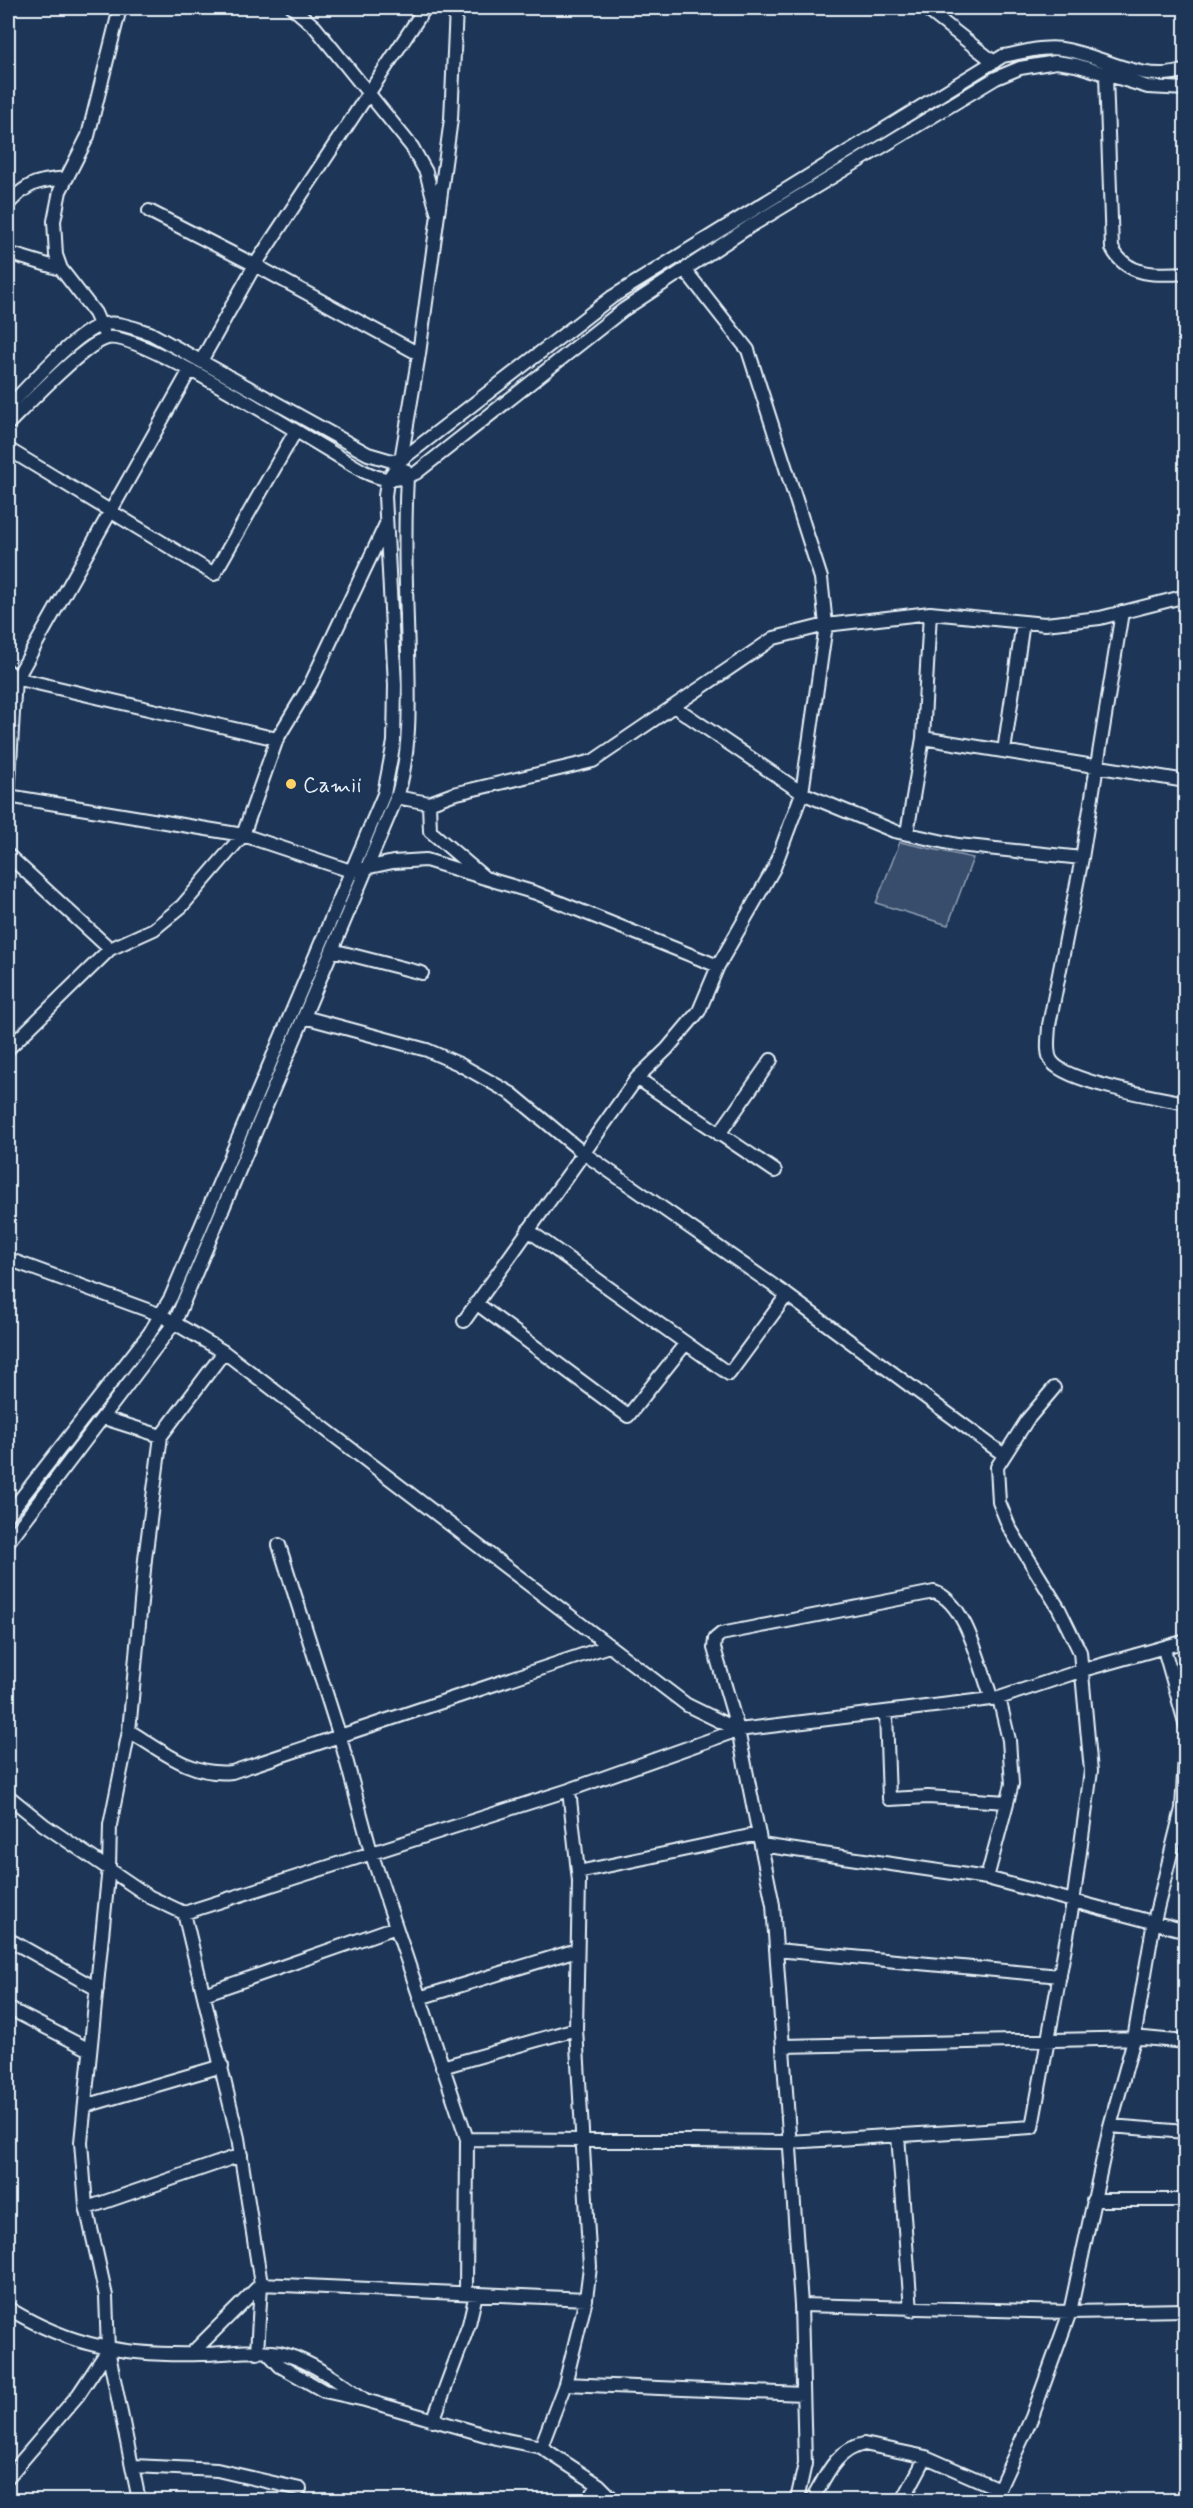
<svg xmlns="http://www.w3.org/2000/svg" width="1193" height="2508" viewBox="0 0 1193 2508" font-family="Mynerve,sans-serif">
	<rect width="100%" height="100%" fill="#1d3557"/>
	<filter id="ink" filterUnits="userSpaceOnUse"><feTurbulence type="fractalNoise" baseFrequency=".0167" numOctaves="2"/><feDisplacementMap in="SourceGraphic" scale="12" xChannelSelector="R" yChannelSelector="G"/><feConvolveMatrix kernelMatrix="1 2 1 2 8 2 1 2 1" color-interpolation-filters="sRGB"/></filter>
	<g filter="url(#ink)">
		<!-- green -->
		<path fill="#374d6c" stroke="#909fb2" stroke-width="1.5" d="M900,842l73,16 -25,67 -72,-22z"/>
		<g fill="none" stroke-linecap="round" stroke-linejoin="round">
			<defs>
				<path id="minor" d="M293,8l22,19 97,120 14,25 11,40
					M925,8l69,54
					M1106,75l6,173c15,29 45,27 74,25
					M8,204c21,-22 28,-23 59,-26
					M149,211l106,54 164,89
					M8,253l53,16
					M103,331l-8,-18 -34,-44 -5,-14 -2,-34 6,-30 28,-55 32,-128
					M201,361l54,-96 170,-257
					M8,407c21,-21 66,-73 93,-82 15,-5 35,4 49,8l218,121 24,7 9,-1 211,-163 391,-241c22,-4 43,-11 65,-6 39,8 76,34 118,20
					M8,424c19,-19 77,-81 100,-86 32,-7 216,111 255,133 20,10 32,11 53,2l207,-163 126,-83 247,-149 24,-10 36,-6 20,3 72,22 38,2
					M8,449l206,125 81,-142
					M1122,612l-40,246 -33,167c0,10 -4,28 3,37 15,20 106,36 134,41
					M8,671l7,7 -7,120
					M15,678l262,61
					M8,694l182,-324
					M675,707l127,86 92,38 64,14 124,13
					M923,738l263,43
					M1004,751l19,-129
					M8,796l235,39 108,36 42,-9 33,-2 59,18
					M396,797l33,6 24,-9 140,-33 181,-123 52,-13 104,-12 115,11 55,-6 86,-22
					M429,803l1,28 55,47 51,15 182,73
					M907,833l16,-95 7,-125
					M8,855l102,94
					M332,950l90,23
					M304,1017l123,33 32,14 53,30 70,58 205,143 217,160
					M8,1049l102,-100 44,-20 28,-23 61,-71 34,-96 34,-56 75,-159
					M637,1078l138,93
					M719,1134l52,-74
					M528,1230l201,144 58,-79
					M8,1259l153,56 63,37 463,353 51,25 261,-32 84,-28 103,-29
					M476,1303l152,113 58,-73
					M464,1321l173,-243 30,-29 32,-38 19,-45 56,-98 28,-75 24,-168 -5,-47 -73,-228 -63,-80
					M104,1418l57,18
					M8,1515l141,-181 22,-37 213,-503 10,-52 1,-57 -10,-189 2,-15 14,-21 18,-106 32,-235 5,-111
					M8,1542l167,-220 223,-528c13,-45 11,-95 10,-142 -2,-59 -4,-117 -1,-176l-2,-6
					M279,1545l61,192 31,115 96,287 -1,154
					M1164,1649l22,77
					M886,1712l3,87 39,-2 79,5
					M129,1731c32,19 63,46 103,41l377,-126
					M8,1796l36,29 106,72 34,16 385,-123 169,-60
					M761,1845l226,33 199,53
					M578,1872l181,-38
					M987,1878l25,-94 -3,-44 -10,-42
					M184,1913l54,225 23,146 -4,69
					M8,1939l89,50
					M776,1950l284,26
					M204,1994l192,-67
					M419,1998l158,-48
					M8,2008l82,42
					M783,2046l361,-8 42,4
					M442,2067l134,-38
					M85,2106l137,-40
					M1110,2126l76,6
					M898,2135l13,175
					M467,2139l322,3 243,-15 41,-224 18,-132 -11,-119 -21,-43 -50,-82 -10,-25 -2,-35 30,-47 27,-32
					M1093,2200h93
					M87,2208l154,-53
					M801,2305l269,7 116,-2
					M8,2308c63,39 119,48 193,46 25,0 58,-6 83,0 28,8 56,28 80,45
					M268,2353l12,13 44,25 41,9 131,38 45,9 58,38 15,15
					M191,2354l70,-70 325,15 4,-32 -14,-238 3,-148 -10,-91
					M565,2384l238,10
					M433,2421l36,-97 7,-30
					M541,2447l24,-63 21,-85
					M134,2466l83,4 83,19
					M8,2477l70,-82 30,-45
					M139,2500l-31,-150 -2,-54 -20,-90 -5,-64 28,-275 1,-42 19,-94 16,-172 16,-123 63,-84
					M588,2500l11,-15
					M797,2500l8,-36 -4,-159 -28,-400 -35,-175 -24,-82 1,-9 6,-5 213,-42c33,10 46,76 58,107
					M812,2500c13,-22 23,-50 52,-56l62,13 73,32
					M903,2500l23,-43
					M994,2500l38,-83 38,-105 40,-186 24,-87 20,-118 28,-112 4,-70"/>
			</defs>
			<!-- minor casing -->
			<use href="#minor" stroke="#e8f1f8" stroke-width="16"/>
			<!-- minor -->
			<use href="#minor" stroke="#1d3557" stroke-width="12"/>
		</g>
	</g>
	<!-- markers -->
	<circle fill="#ffd166" stroke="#1d3557" stroke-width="2" cx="291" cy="784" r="6"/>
	<g text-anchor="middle" stroke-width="4.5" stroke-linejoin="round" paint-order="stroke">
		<!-- poi labels -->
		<g font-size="22" fill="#e8f1f8" stroke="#1d3557" text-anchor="start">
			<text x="303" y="792">Camii</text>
		</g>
	</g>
	<!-- margin -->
	<rect width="1193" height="2508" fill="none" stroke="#1d3557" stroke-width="30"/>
	<rect x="15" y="15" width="1163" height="2478" fill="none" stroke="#e8f1f8" stroke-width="2" filter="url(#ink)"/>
</svg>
